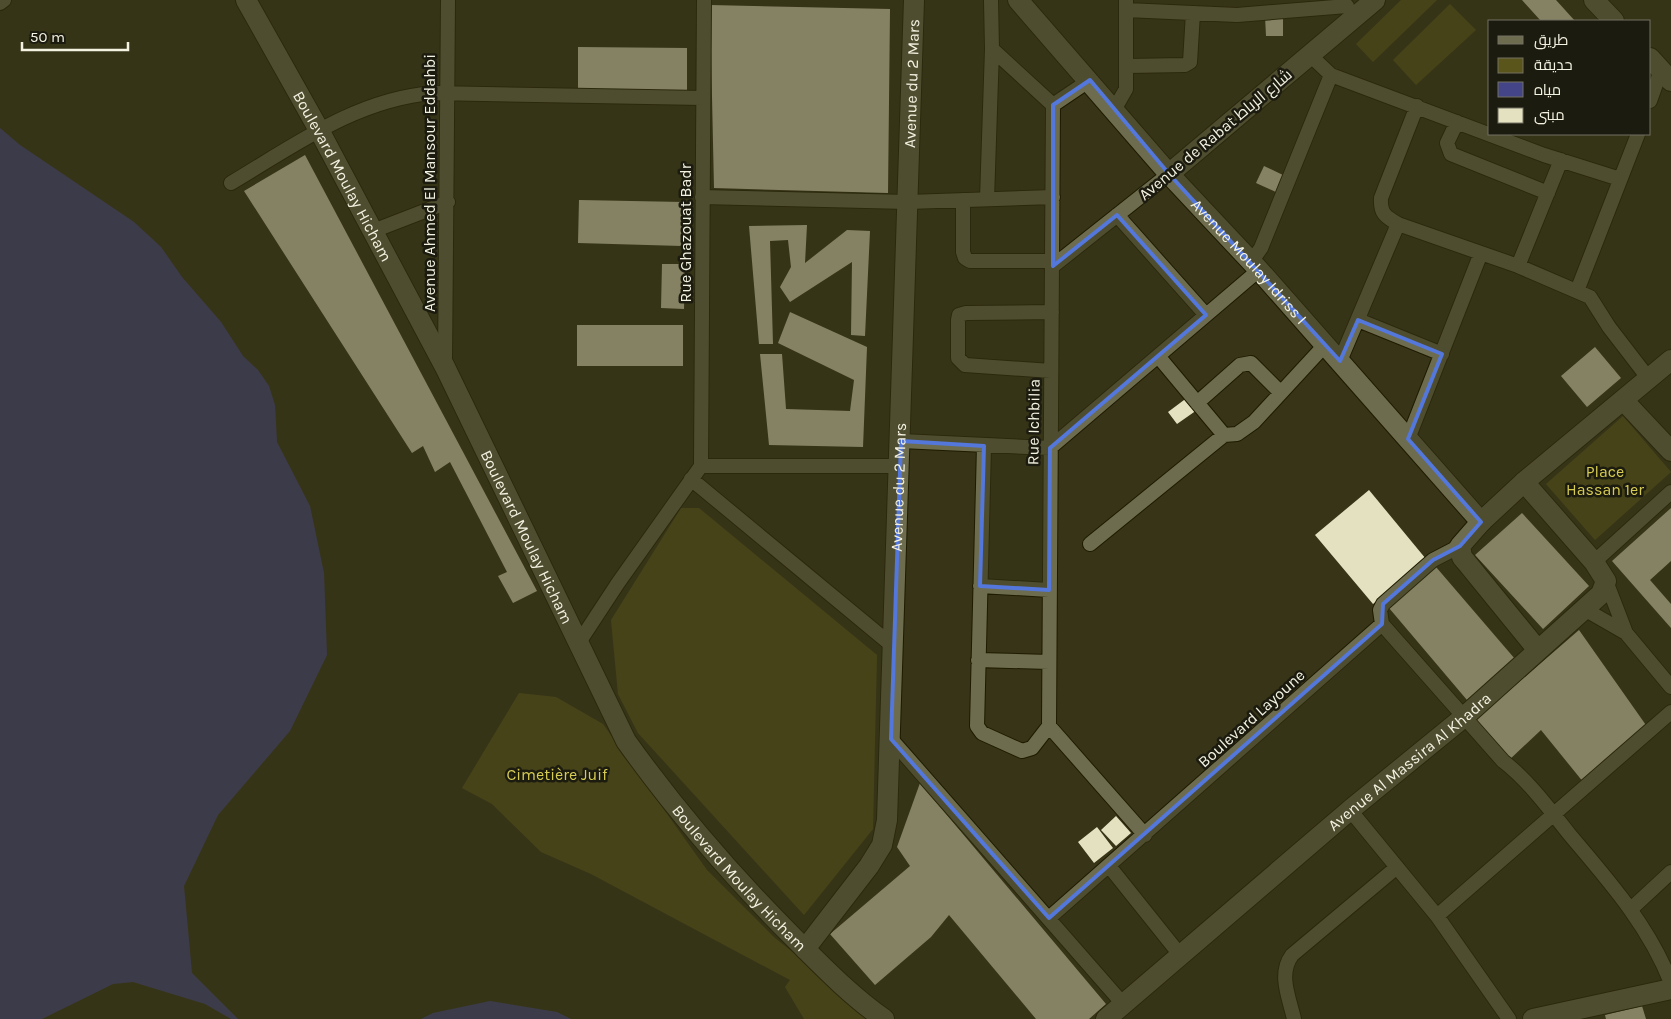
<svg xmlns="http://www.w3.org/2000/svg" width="1671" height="1019" viewBox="0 0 1671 1019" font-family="Karla,Cairo,sans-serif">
	<rect width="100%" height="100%" fill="#373418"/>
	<!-- green -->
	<path fill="#5a551a" d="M1401,0h36l-64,62 -17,-18z
		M1450,4l26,26 -60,55 -23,-25z
		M1623,416l48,56 -76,68 -49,-56z
		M681,508h18l178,147 -4,174 -69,86 -166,-182 -20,-39 -7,-74z
		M519,693l37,4 47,27 104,146 68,68 29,23 63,58h-63l-19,-32 5,-7 -199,-106 -50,-22 -49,-48 -30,-16z"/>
	<!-- water -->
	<path fill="#448" d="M0,128l20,17 114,77 27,25 21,30 39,45 22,34 15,14 11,16 6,19 2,37 33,64 14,67 3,82 -37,76 -72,84 -34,71 8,87 46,46h-7l-26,-15 -72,-22 -20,2 -71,35h-42z
		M490,1001l67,11 14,7h-150l12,-6z"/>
	<!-- building -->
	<path fill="#e4e1c0" d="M1522,0h34l19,21h-34z
		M710,5l180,4 -2,184 -174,-5z
		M1265,16h18v20h-17z
		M578,47l109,1v43l-109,-1z
		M305,155l232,436 -24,12 -15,-27 9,-4 -57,-110 -15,10 -12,-26 -11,7 -168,-262z
		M1264,166l21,10 -7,17 -22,-10z
		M579,200l104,2 -1,44 -104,-3z
		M807,225l-2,38 42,-33 23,1 -5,105 -14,-1 1,-73 -62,40 -10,-15 11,-20 -3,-27 -18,1 3,103h-14l-10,-118z
		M662,264h23l-1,45 -23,-1z
		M790,312l77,35 -4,100 -94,-2 -9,-91h22l4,55 64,2 4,-31 -76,-37z
		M577,325h106v41h-106z
		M1595,347l26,31 -34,29 -26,-31z
		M1188,397l9,13 -20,14 -9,-12z
		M1369,490l57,69 -53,45 -58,-69z
		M1671,508v53l-21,19 21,24v24l-59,-67z
		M1522,513l67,73 -46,43 -68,-74z
		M1436,567l79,92 -48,41 -78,-92z
		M1579,630l69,98 -64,55 -43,-53 -33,31 -34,-40z
		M920,783l186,221 -17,15h-53l-87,-104 -18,22 -56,48 -45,-51 80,-68 -13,-19z
		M1116,816l15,17 -15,13 -15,-16z
		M1097,827l16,21 -19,15 -16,-21z
		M1642,1006l4,13h-40l-1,-4z"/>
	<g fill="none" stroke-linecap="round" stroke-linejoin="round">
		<defs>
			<path id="street" d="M991,0l1,49 61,56 -4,621 96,109
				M0,3l4,-3
				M1126,10l111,5 110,-9
				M1310,55l21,20 213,80 76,24
				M1127,66l58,-1 5,-3 3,-49
				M1650,101l11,-31
				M1053,105l37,-25
				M1417,106l-36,92c-1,16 5,19 17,26l120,42 72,31 19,30 40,52
				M1114,110l12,-21v-88
				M1457,122l-10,21 4,11 97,39
				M231,183c64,-38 126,-84 202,-90l270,5
				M702,197l206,5 145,-5
				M987,199l5,-150
				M963,200v52l2,6 5,3h83
				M1117,215l89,100
				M373,231l75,-29
				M1251,262l10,-14 70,-173
				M1053,266l116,-92
				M1518,266l43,-106
				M1577,291l61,-157
				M1358,320l84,34
				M1340,361l58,-137
				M445,364l3,-364
				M1051,371l-86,-6 -7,-7v-38l1,-5 7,-2 86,-1
				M1197,403l43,-38 11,-2 29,29
				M1224,435l13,-1 17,-12 71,-77
				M1408,439l73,-186
				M901,441l149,7 209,-178
				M984,446l-7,280 5,7 40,18 10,-3 17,-22
				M701,466l3,-466
				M691,479l203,168
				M1090,544l134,-109 -66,-79
				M1594,562l77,-70
				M1606,581l20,52 45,54
				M980,586l69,4
				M1586,610l40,23
				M1382,624l-2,-14 3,-6 50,-44 27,-14
				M578,644l40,-61 83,-117h199
				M978,660l71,2
				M891,739l233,266
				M1350,810l87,106 72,103
				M1109,866l72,90
				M1631,909l40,-37
				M1437,916l234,-204
				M1049,918l333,-294 121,137c26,20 47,49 67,74 39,46 79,91 101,148
				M1294,1019c-5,-22 -16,-45 -2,-64l105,-88"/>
			<g id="secondary">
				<path id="s1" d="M246,0l73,130 126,237 181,374c50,70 107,136 168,197 28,28 57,58 90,81"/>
				<path id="s2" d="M1018,0l151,174 90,96 222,252"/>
				<path d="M1594,0l20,21"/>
				<path d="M1650,58l21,23"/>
				<path d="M1169,174l206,-174"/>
				<path d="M1624,401l47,50"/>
				<path d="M1537,649l-70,-86 -5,-6 -2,-11 21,-24 43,-40 147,-122"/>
				<path id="s3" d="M805,949l64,-83 13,-21 5,-25 27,-820"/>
				<path id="s4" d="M1106,1019l244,-209 114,-93 137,-123 5,-13 -12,-19 -70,-80"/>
				<path d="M1533,1019l138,-30"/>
			</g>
		</defs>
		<!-- street casing -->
		<use href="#street" stroke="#1e1b01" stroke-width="16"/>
		<!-- secondary casing -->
		<use href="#secondary" stroke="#1e1b01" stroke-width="22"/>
		<!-- street -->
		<use href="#street" stroke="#6e6c4e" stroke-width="14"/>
		<!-- secondary -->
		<use href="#secondary" stroke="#6e6c4e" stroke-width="20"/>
	</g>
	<!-- marked area -->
	<path d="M0 0H1671V1019H0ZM1090,80l79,94 171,187 18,-41 84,34 -34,85 73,83 -21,24 -27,14 -50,44 -1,20 -333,294 -158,-179 10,-298 83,5 -4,140 69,4 1,-142 156,-133 -89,-100 -64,51v-161z" fill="#373418" fill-opacity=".55" fill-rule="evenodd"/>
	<path fill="none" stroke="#5377da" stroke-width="4" stroke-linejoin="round" d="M1090,80l79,94 171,187 18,-41 84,34 -34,85 73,83 -21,24 -27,14 -50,44 -1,20 -333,294 -158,-179 10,-298 83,5 -4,140 69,4 1,-142 156,-133 -89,-100 -64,51v-161z"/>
	<g text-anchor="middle" stroke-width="5" stroke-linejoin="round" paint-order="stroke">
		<!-- street labels -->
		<g font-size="16" fill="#f4f3e2" stroke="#1c1b0f">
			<text dy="6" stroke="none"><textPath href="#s3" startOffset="892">Avenue du 2 Mars</textPath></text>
			<text transform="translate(1215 134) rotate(-40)" y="6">Avenue de Rabat شارع الرباط</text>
			<text dy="6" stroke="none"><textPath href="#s1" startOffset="201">Boulevard Moulay Hicham</textPath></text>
			<text transform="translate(429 183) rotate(-90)" y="6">Avenue Ahmed El Mansour Eddahbi</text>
			<text transform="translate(685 233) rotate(-90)" y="6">Rue Ghazouat Badr</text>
			<text dy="6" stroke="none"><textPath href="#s2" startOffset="349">Avenue Moulay Idriss I</textPath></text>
			<text transform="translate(1033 422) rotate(-89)" y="6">Rue Ichbilia</text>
			<text dy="6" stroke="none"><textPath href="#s3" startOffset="488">Avenue du 2 Mars</textPath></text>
			<text dy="6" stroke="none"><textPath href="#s1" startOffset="606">Boulevard Moulay Hicham</textPath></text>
			<text transform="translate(1251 718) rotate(-42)" y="6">Boulevard Layoune</text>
			<text dy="6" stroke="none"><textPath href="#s4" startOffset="398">Avenue Al Massira Al Khadra</textPath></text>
			<text dy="6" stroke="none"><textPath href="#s1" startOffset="1011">Boulevard Moulay Hicham</textPath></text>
		</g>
		<!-- park labels -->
		<g font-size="16" fill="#d7cc53" stroke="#1c1b0f">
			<text x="1605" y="477">Place<tspan x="1605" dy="18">Hassan 1er</tspan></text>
			<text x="557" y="780">Cimetière Juif</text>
		</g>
	</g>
	<!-- legend -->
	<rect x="1488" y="20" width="162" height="115" fill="#1c1b0f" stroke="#727163"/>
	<rect x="1498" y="36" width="25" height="8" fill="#6e6c4e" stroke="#727163"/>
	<text x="1534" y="45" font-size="15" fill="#f4f3e2">طريق</text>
	<rect x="1498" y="58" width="25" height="15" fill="#5a551a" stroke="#727163"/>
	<text x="1534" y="70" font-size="15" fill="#f4f3e2">حديقة</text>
	<rect x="1498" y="82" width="25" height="15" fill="#444488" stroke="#727163"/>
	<text x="1534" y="95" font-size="15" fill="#f4f3e2">مياه</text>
	<rect x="1498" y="108" width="25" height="15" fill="#e4e1c0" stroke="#727163"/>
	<text x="1534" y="120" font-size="15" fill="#f4f3e2">مبنى</text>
	<!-- scale -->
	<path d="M22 42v8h106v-8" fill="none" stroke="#f4f3e2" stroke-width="2.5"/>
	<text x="30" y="42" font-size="15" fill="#f4f3e2" stroke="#1c1b0f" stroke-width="4" paint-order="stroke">50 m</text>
</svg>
